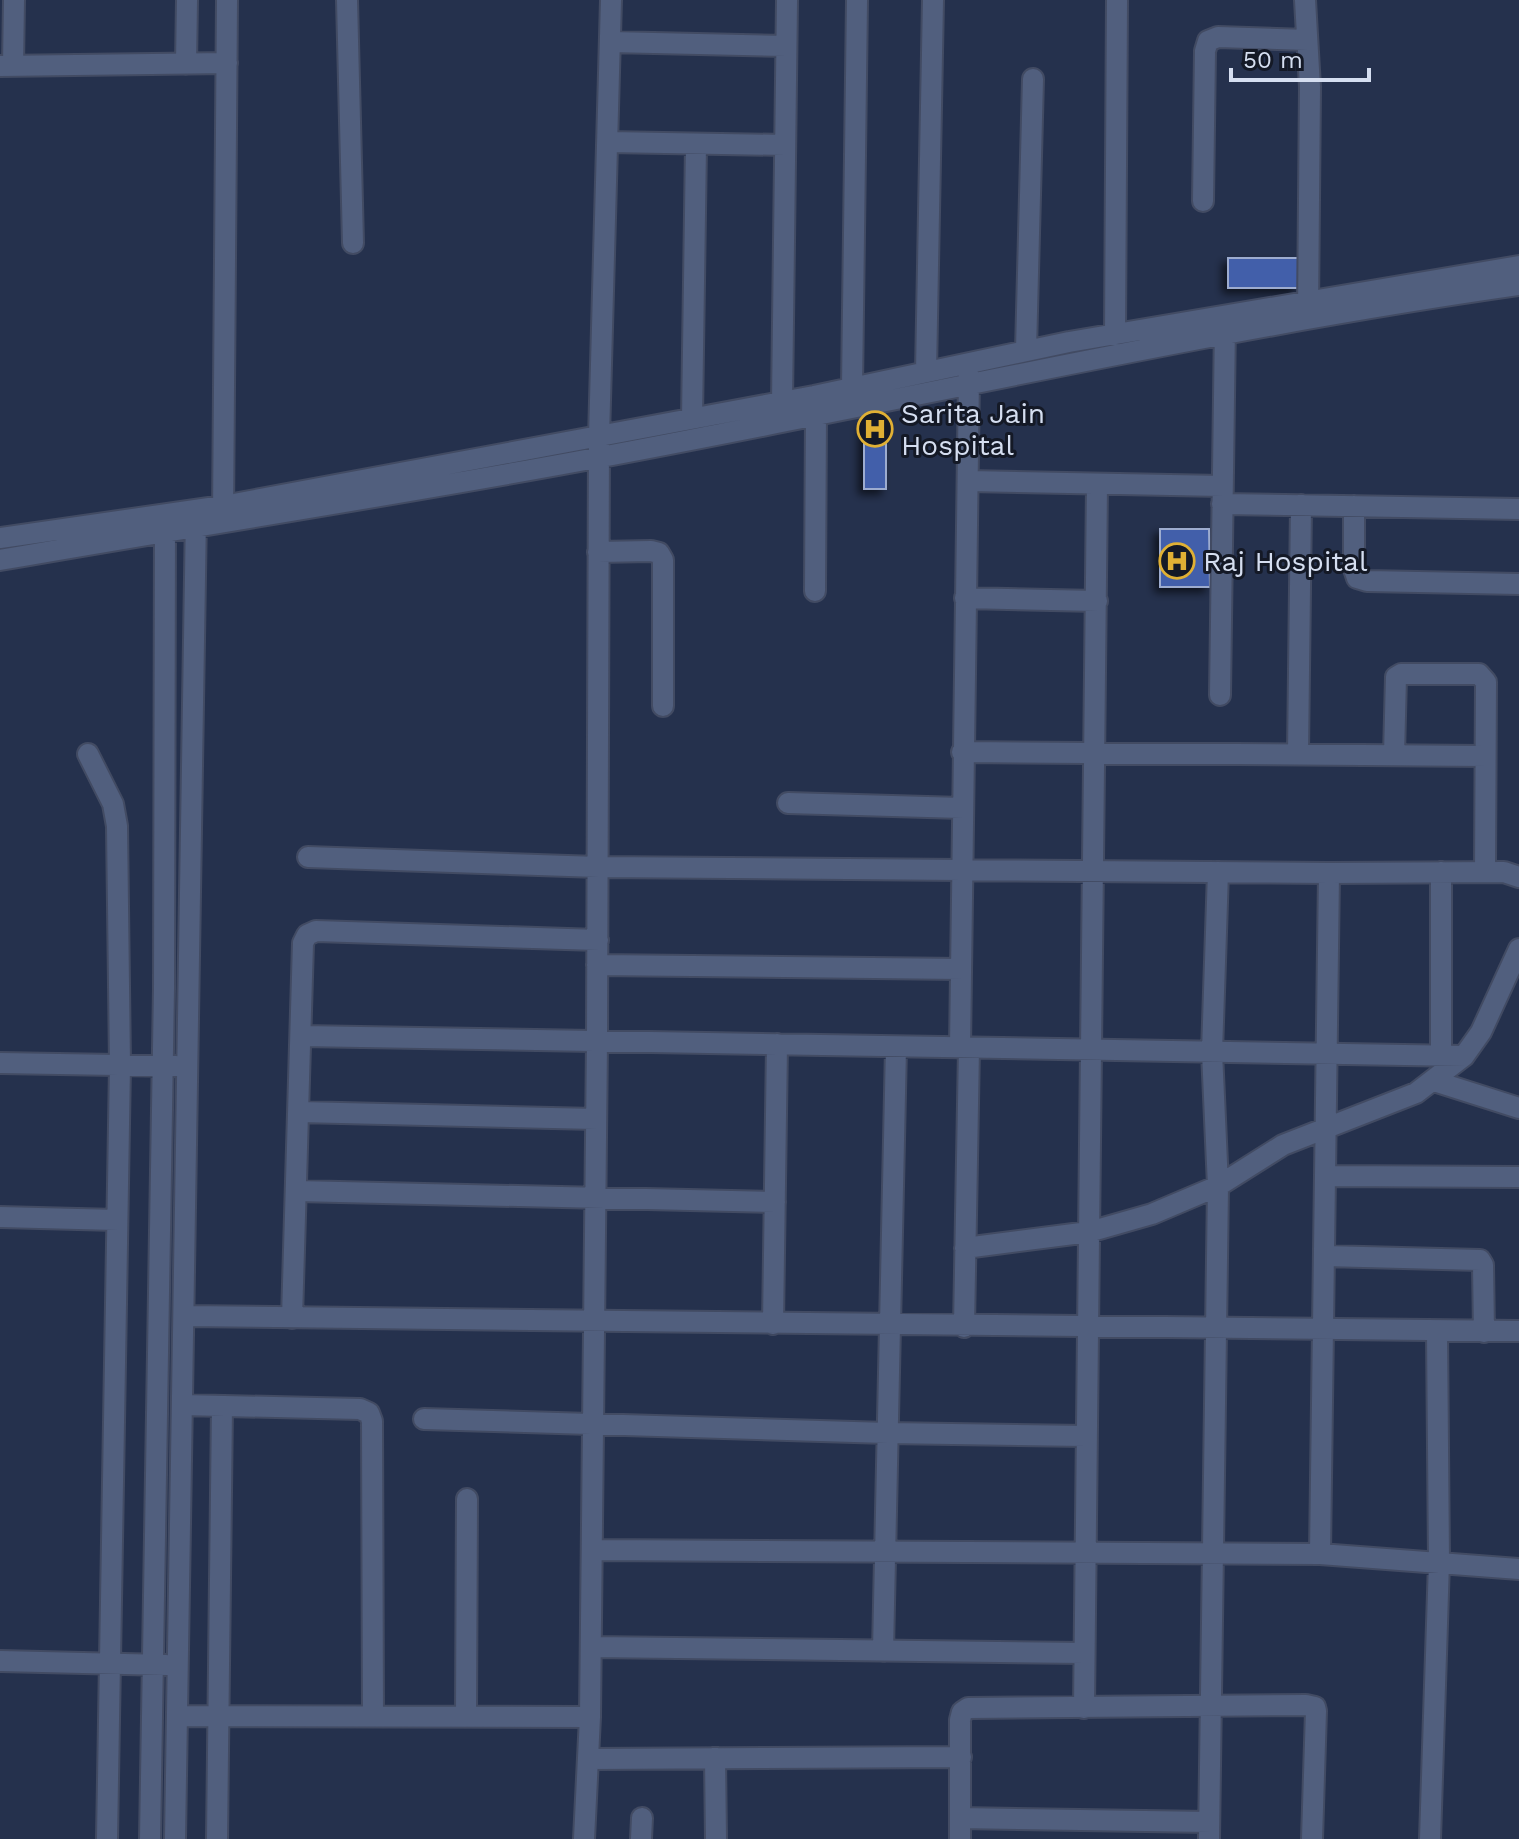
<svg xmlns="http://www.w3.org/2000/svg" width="1519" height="1839" viewBox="0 0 1519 1839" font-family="'Work Sans',sans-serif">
	<defs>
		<filter id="shadow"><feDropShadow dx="-5" dy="5" stdDeviation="4" flood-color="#0009"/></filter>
	</defs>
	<rect width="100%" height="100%" fill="#25314d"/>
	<!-- building -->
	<path fill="#425faa" stroke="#9daccf" stroke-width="2" filter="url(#shadow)" d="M1228,258h70v30h-70z
		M864,422h22v67h-22z
		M1160,529h49l1,58h-50z"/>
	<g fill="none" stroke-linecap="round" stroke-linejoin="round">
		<defs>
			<path id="minor" d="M347,0l6,243
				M1305,0l5,87 -2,225
				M610,42l176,4
				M186,64l1,-64
				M0,66l227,-3
				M13,66l1,-66
				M608,142l177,3
				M1203,201l2,-150 3,-10 10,-4 89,3
				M1115,335l2,-335
				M1026,350l7,-271
				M926,372l7,-372
				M852,388l5,-388
				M782,403l5,-403
				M692,419l4,-274
				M968,481l254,5
				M1222,504l297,5
				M1354,506v63l3,9 10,3 152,3
				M223,518l4,-518
				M0,538l223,-32 591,-110 255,-54 450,-76
				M598,552l53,-1 8,2 4,7v146
				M0,560c199,-35 398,-65 596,-102 308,-57 613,-129 923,-173
				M815,591l1,-176
				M965,598l132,3
				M1220,695l5,-372
				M962,752l523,4
				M88,754l25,50 4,22 3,239 -13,774
				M1298,754l3,-249
				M1394,755l2,-78 5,-3h78l7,8 -1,190
				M788,803l174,5
				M308,857l290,10 731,6 175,-1 15,5
				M1441,872v182
				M597,965l364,4
				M302,1036l1162,20
				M960,1048l9,-672
				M0,1063l176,3
				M1434,1081l85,27
				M299,1112l297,7
				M1326,1176l193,1
				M297,1191l478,11
				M0,1217l117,3
				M965,1248l124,-16 63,-18 66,-28 65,-41 133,-52 48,-37 17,-24 38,-83
				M1325,1256l155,4 3,5 1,67
				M184,1316l1335,15
				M292,1318l11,-375 4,-8 9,-4 282,9
				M773,1324l4,-280
				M964,1327l5,-279
				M182,1405l178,4 9,4 3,8 1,295
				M424,1419l463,14 199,3
				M592,1550l728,4 199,15
				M1320,1554l9,-681
				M591,1647l493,6
				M883,1651l13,-604
				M0,1661l166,4
				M1084,1708l13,-1224
				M466,1715l1,-216
				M177,1716l413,1
				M715,1758l1,81
				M590,1759l371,-2
				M960,1818l249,4
				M150,1839l14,-851 1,-469
				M175,1839l21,-1325
				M217,1839l5,-433
				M584,1839l6,-122 7,-676 2,-604 12,-437
				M641,1839l1,-21
				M960,1839v-119l2,-8 6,-4 338,-3 9,2 1,4 -4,128
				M1209,1839l9,-653 -6,-134 6,-180
				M1430,1839l9,-277 -2,-230"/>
		</defs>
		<!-- minor casing -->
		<use href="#minor" stroke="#424b63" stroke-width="24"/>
		<!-- minor -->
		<use href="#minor" stroke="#515f7e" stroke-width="20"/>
	</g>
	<!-- icons -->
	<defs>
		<symbol id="hospital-ring" viewBox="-11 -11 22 22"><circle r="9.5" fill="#141926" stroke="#e0b034" stroke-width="1.5"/><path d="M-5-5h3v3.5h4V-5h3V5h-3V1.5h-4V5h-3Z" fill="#e0b034"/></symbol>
	</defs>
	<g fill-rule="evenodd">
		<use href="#hospital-ring" x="855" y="409" width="40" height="40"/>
		<use href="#hospital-ring" x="1157" y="541" width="40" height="40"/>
	</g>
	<g text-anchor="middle" stroke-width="6" stroke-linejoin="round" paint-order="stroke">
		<!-- poi labels -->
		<g font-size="28" fill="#d5def0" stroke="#141926" text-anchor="start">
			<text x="901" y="423">Sarita Jain<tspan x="901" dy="32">Hospital</tspan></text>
			<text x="1203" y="571">Raj Hospital</text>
		</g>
	</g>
	<!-- scale -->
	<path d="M1231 68v12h138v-12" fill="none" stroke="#d5def0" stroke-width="4"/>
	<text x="1243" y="68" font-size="24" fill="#d5def0" stroke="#141926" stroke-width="6" paint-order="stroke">50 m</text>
</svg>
